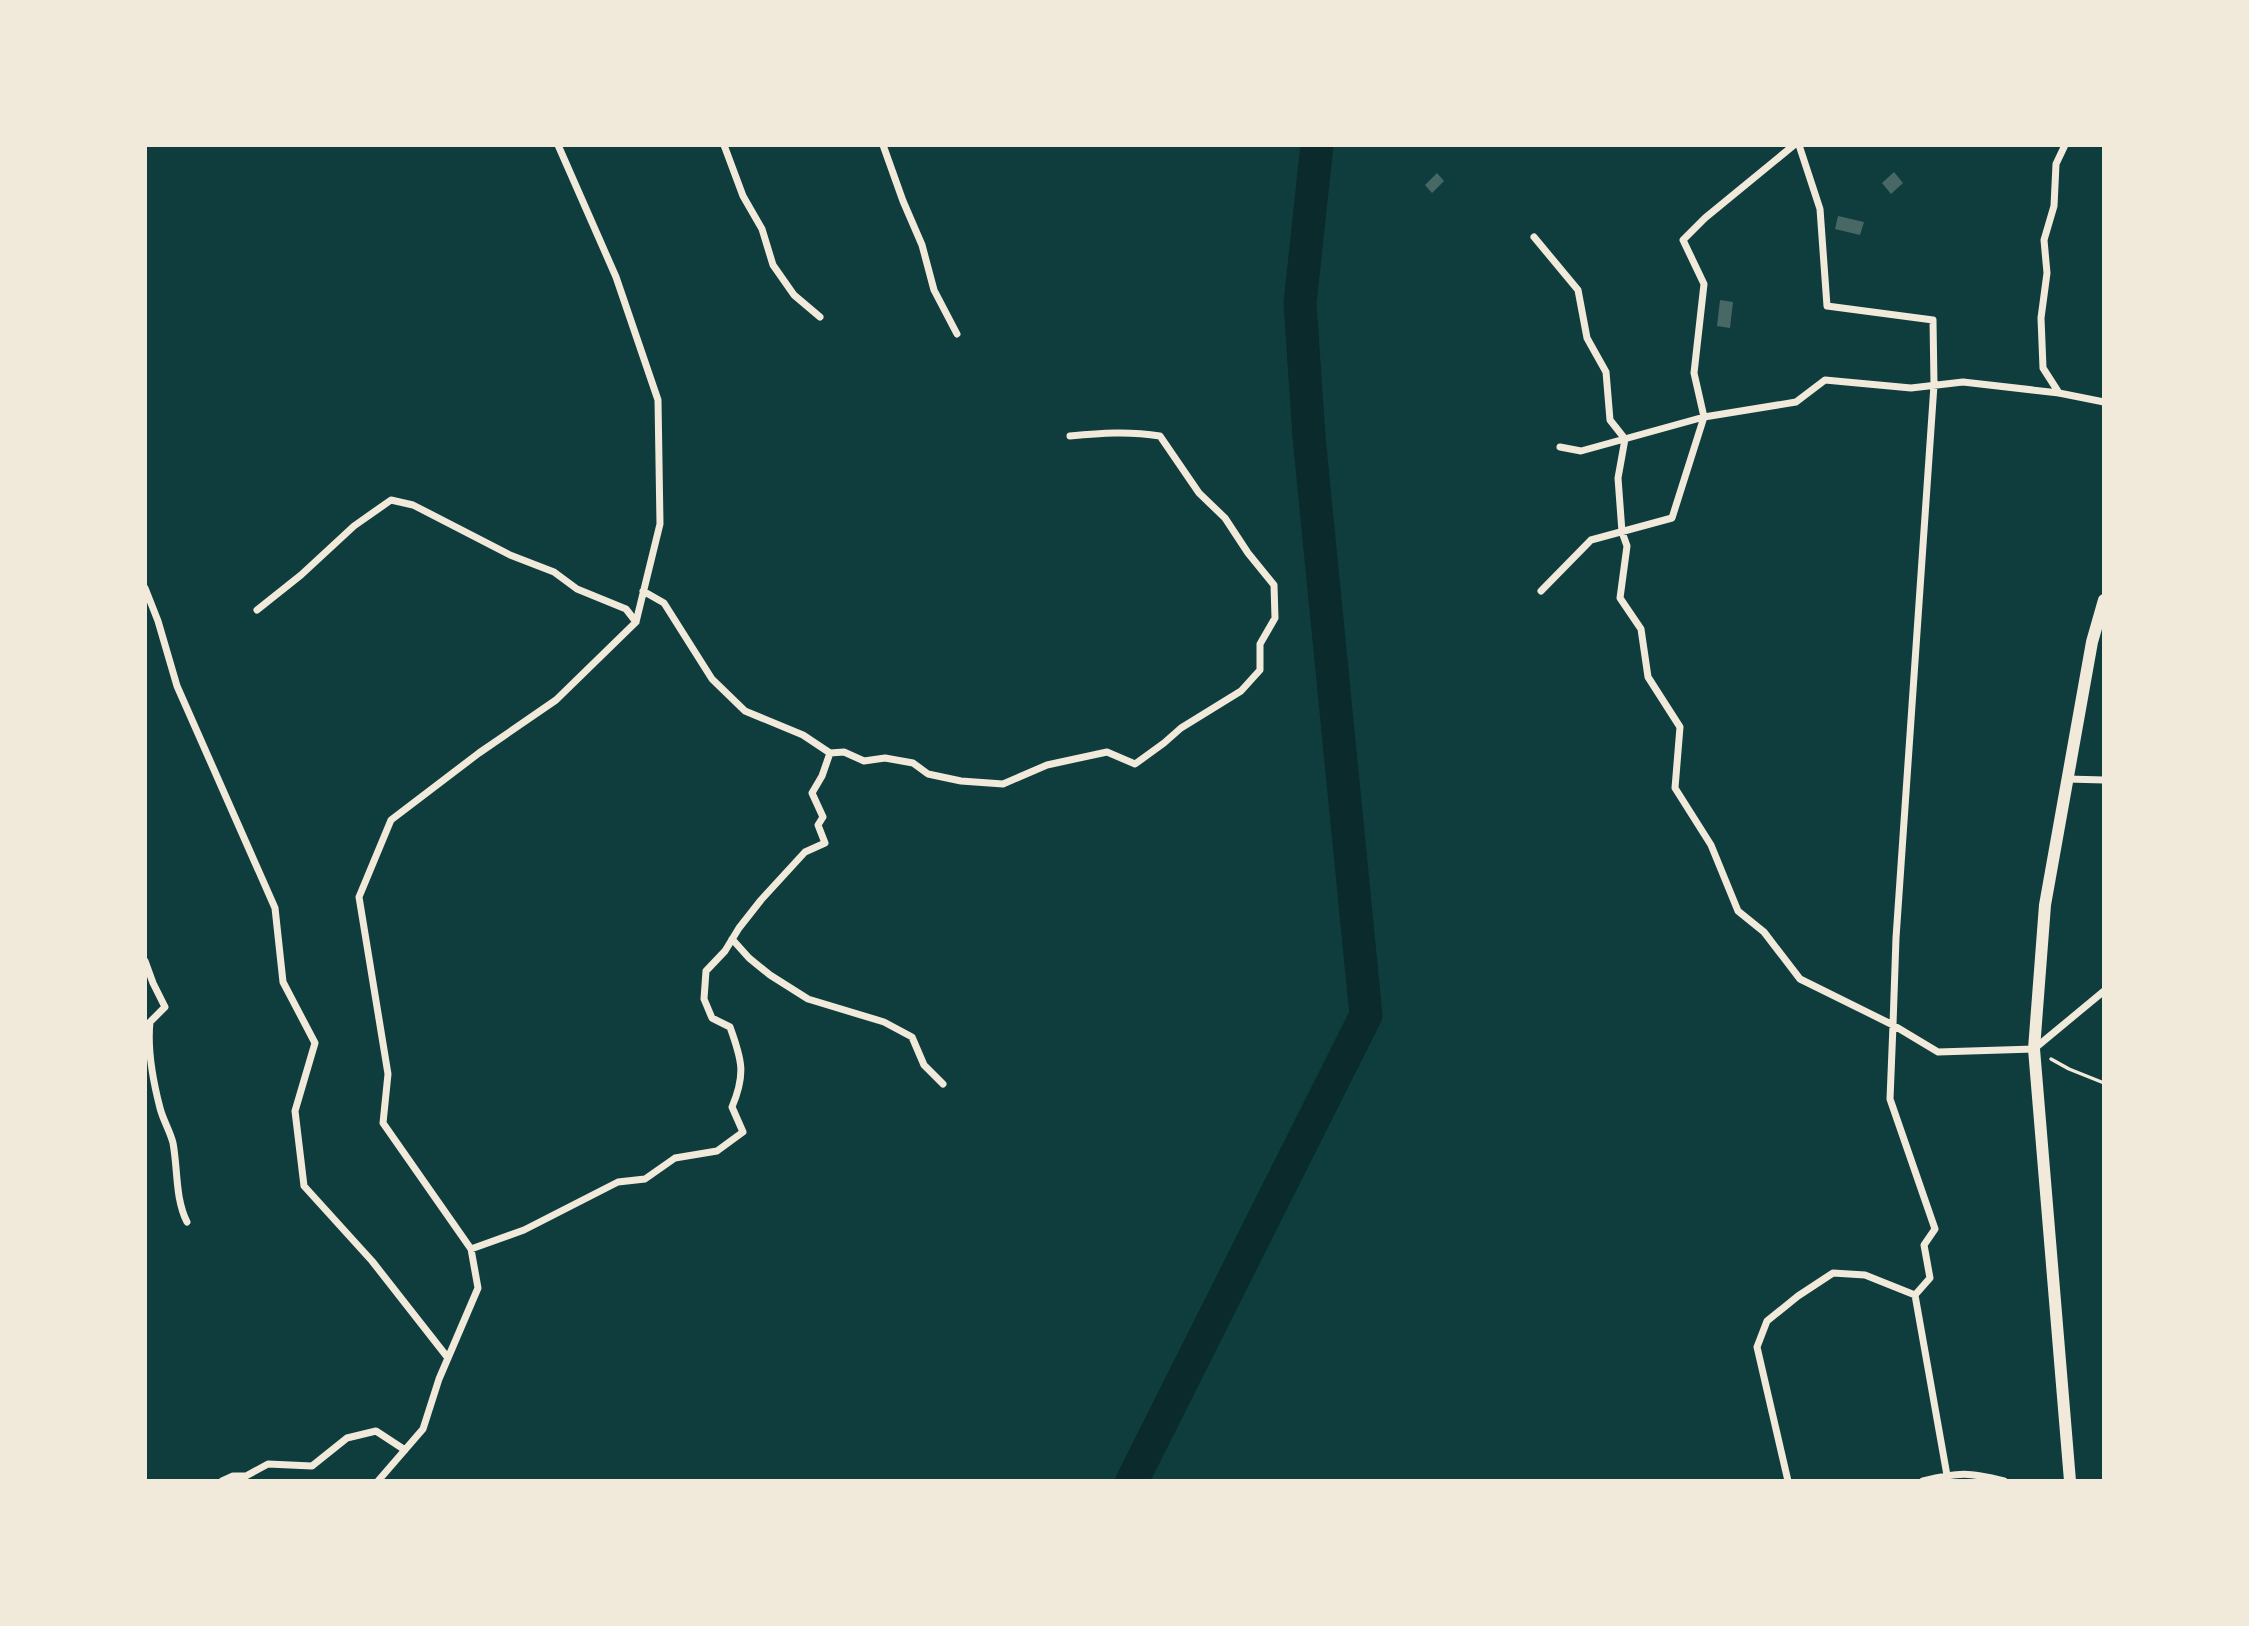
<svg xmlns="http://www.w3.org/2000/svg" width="2249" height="1626" viewBox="0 0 2249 1626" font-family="'Times New Roman',serif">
	<rect width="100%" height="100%" fill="#0f3d3e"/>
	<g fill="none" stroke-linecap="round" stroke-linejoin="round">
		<!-- river -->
		<path stroke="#0a2a2b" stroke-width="33" d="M1132,1481l234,-466 -57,-578 -9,-134 17,-158"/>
	</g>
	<!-- building -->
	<path fill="#486865" d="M1894,172l9,11 -12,11 -9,-11z
		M1437,173l7,8 -12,12 -7,-8z
		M1838,216l26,6 -4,13 -25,-6z
		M1720,300l13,2 -3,26 -13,-2z"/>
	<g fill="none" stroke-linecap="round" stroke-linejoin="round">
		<!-- path -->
		<path stroke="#f1e9da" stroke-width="3.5" d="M2051,1059l18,10 35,14"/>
		<!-- minor -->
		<path stroke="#f1e9da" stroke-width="7" d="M724,145l19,51 19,33 11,36 21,30 26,22
			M883,145l20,56 19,44 12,45 23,44
			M1799,145l21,64 7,97 106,14 1,65 -38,553 -3,87 45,27 96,-3 70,-58
			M1534,237l44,53 9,48 19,34 4,48 15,19 -7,39 4,54 5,14 -7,52 21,31 7,48 32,50 -5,61 36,57 27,66 26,21 36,47 93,46 -3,74 45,130 -11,16 6,33 -15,17 33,186
			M2059,393l-16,-25 -2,-50 6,-45 -3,-33 10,-34 2,-42 9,-19
			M1560,447l21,4 123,-34 92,-15 29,-22 86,8 52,-6 96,11 45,9
			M145,588l13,33 19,65 98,222 8,74 32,61 -20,68 9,75 68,75 76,97
			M1541,591l50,-51 81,-22 32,-101 -10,-44 10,-89 -21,-44 22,-22 89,-73
			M257,610l44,-35 53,-49 37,-26 22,5 97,50 44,17 23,17 49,20 10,13
			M830,753l14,-1 20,9 21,-3 28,5 15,11 33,7 42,3 44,-19 60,-13 28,12 29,-21 17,-15 60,-37 19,-21v-26l15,-26 -1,-33 -26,-32 -23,-35 -26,-25 -39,-57c-31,-5 -59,-3 -90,0
			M2067,779l37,1
			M732,939l17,19 21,17 38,24 76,23 28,15 12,28 19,19
			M145,961l8,22 12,24 -15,15c-3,28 3,59 10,86 3,12 10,23 13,35 5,27 2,55 14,79
			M471,1249l53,-19 94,-48 27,-3 30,-21 42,-7 26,-19 -11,-25c14,-33 10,-47 -2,-80l-18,-9 -8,-19 2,-28 19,-20 14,-23 22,-28 44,-48 20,-9 -7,-18 5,-8 -11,-24 10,-17 8,-23 -27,-18 -58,-24 -33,-32 -48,-76 -21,-12
			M222,1481l11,-5h13l22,-12 44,2 35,-28 29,-7 29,19
			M378,1481l45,-52 16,-50 39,-91 -7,-39 -88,-126 5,-49 -29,-177 32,-77 88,-67 77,-53 80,-78 24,-98 -2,-124 -42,-123 -58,-132
			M1788,1481l-31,-134 10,-26 31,-25 35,-23 32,2 50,20
			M1923,1481c36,-9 46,-9 81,0"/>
		<!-- tertiary -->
		<path stroke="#f1e9da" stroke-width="12" d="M2070,1481l-36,-432 11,-144 47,-263 12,-42"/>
	</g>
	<!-- border -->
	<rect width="2249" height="1626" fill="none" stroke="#f1e9da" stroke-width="294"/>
</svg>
